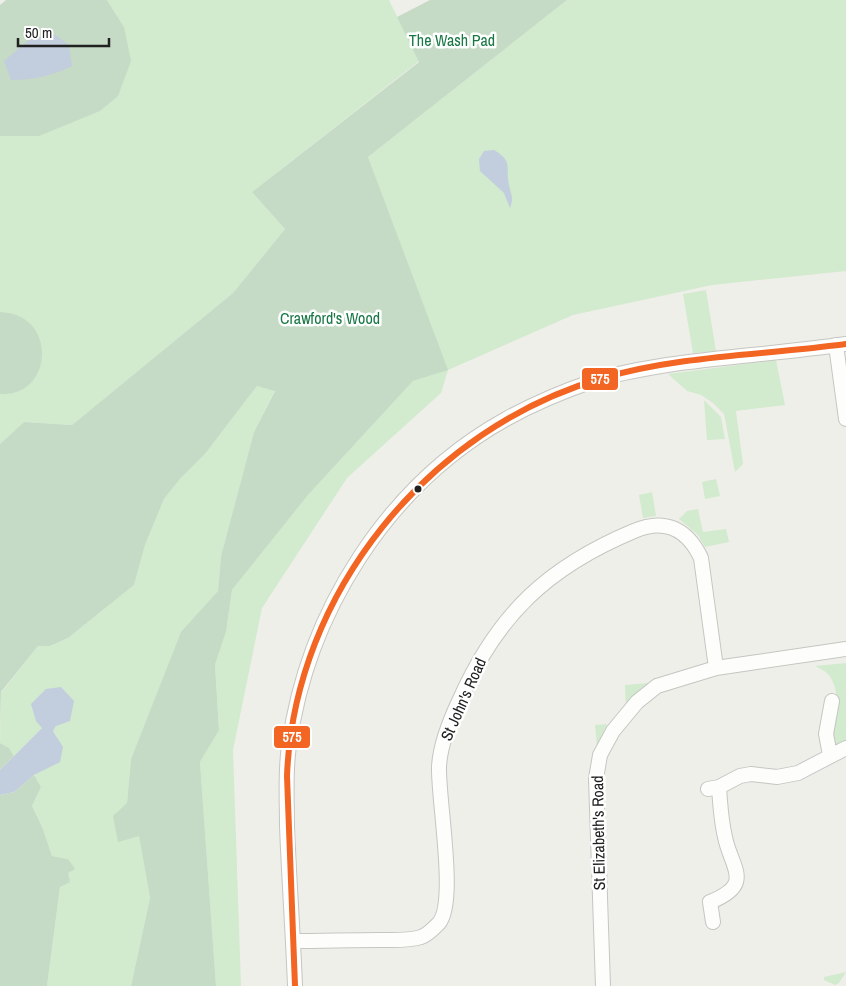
<svg xmlns="http://www.w3.org/2000/svg" width="846" height="986" viewBox="0 0 846 986" font-family="'Archivo Narrow',sans-serif">
	<rect width="100%" height="100%" fill="#efefea"/>
	<!-- grass -->
	<path fill="#d2eacd" d="M107,0h282l30,61 -167,131 33,37 -52,64 -161,132 -48,-3 -24,22v-308h39l85,-109z
		M567,0h279v271l-134,14 -139,30 -125,55 -7,23 -94,85 -85,130 -29,142 8,236h-25l-16,-224 19,-33 -4,-64 11,-33 6,-42 76,-95 105,-114 34,-11 -79,-213z
		M706,290l10,61 -23,2 -10,-59z
		M776,360l9,45 -49,6 7,53 -8,8 -11,-58 -11,-11 -12,-8 -14,-4 -19,-17z
		M257,386l18,4 -21,42 -33,124 -3,35 -37,42 -50,126 -4,44 12,32 11,63 -19,88h-84l13,-99 8,-14v-14l-16,-3 -9,-27 -11,-23 9,-19 -7,-12 26,-14 -3,-25 -4,-5 3,-5 -14,2 -28,28 -5,-8 -9,-5 1,-50 37,-47h12l18,-8 66,-53 11,-40 19,-46 16,-20 25,-25z
		M704,400l17,17 4,22 -18,1z
		M716,479l4,17 -15,3 -3,-17z
		M652,492l4,24 -13,2 -4,-23z
		M698,509l5,23 23,-3 3,13 -24,5 -7,-12 -19,-16 8,-8z
		M846,663v79l-15,6c3,-21 13,-55 -3,-74 -3,-3 -9,-6 -13,-8z
		M649,683l-23,25 -1,-23z
		M607,724l-10,22 -2,-21z
		M846,972l-7,11 -4,2 -11,-5v-3z"/>
	<!-- forest -->
	<path fill="#c5dbc5" d="M6,0h101l17,27 7,34 -13,35 -18,15 -61,25h-39v-131z
		M430,0h137l-199,157 80,213 -35,11 -105,114 -76,95 -6,42 -11,33 4,65 -19,32 16,224h-85l19,-88 -11,-62 -21,6 -5,-26 14,-13 4,-44 50,-127 37,-41 3,-35 33,-124 21,-41 -18,-5 -52,68 -25,25 -16,20 -19,46 -11,40 -66,53 -18,8h-12l-37,46 -1,37v-285l24,-22 48,3 161,-132 52,-64 -33,-37 167,-130 -22,-45z
		M0,312c59,2 53,86 0,82z
		M0,743l9,5 5,8 -14,14z
		M34,775l7,12 -9,19 11,23 9,27 16,3 7,10 -7,4 2,9 -10,5 -13,99h-47v-191l14,-3z"/>
	<!-- water -->
	<path fill="#c2cdde" d="M54,34l15,11 3,21c-21,10 -38,14 -61,14l-7,-19 26,-22z
		M494,150c20,12 11,17 15,35 2,10 5,12 1,23l-6,-15 -24,-22 -1,-12 5,-8z
		M61,687l13,14 -4,20 -14,5 -3,5 10,16 -3,15 -26,13 -20,17 -14,3v-25l42,-42 -6,-7 -5,-17 15,-15z"/>
	<g fill="none" stroke-linecap="round" stroke-linejoin="round">
		<defs>
			<path id="minor" d="M836,345l10,74
				M830,755l-4,-21 6,-33
				M719,787l21,-11 11,-2 26,3 21,-4 48,-25
				M708,789l11,-2c1,16 2,33 6,50 6,31 30,47 -15,65l3,20
				M293,941c29,0 58,-1 87,-1 13,0 29,1 41,-3 7,-2 13,-9 18,-14 18,-21 -1,-124 0,-156 1,-23 11,-47 21,-68 38,-85 88,-132 174,-168 30,-13 53,-3 67,27l15,110
				M295,986c-2,-53 -6,-107 -8,-160 0,-27 -2,-54 2,-80 18,-133 98,-261 217,-327 27,-15 58,-28 87,-38 24,-8 49,-12 74,-16 59,-9 120,-12 179,-21
				M603,986l-7,-207 4,-24 13,-24 24,-29 20,-16 59,-18 130,-19"/>
		</defs>
		<!-- minor casing -->
		<use href="#minor" stroke="#c5c5c2" stroke-width="16"/>
		<!-- minor -->
		<use href="#minor" stroke="#fdfdfc" stroke-width="14"/>
		<defs>
			<path id="bus-1" d="M295,986l-8,-210c7,-183 142,-348 316,-398 79,-23 163,-23 243,-34"/>
		</defs>
		<!-- bus-1 casing -->
		<use href="#bus-1" stroke="#fff" stroke-width="10"/>
		<!-- bus-1 -->
		<use href="#bus-1" stroke="#f26522" stroke-width="6"/>
	</g>
	<!-- markers -->
	<circle fill="#212121" stroke="#fff" stroke-width="2" cx="418" cy="489" r="4.5"/>
	<g text-anchor="middle" stroke-width="5" stroke-linejoin="round" paint-order="stroke">
		<!-- park labels -->
		<g font-size="16" fill="#187744" stroke="#fff">
			<text x="452" y="46">The Wash Pad</text>
			<text x="330" y="324">Crawford's Wood</text>
		</g>
		<!-- street labels -->
		<g font-size="16" fill="#212121" stroke="#fff">
			<text transform="translate(463 699) rotate(-66)" y="6">St John's Road</text>
			<text transform="translate(598 833) rotate(-91)" y="6">St Elizabeth's Road</text>
		</g>
	</g>
	<g stroke="#fff" stroke-width="2">
		<rect x="581" y="367" width="38" height="24" rx="5" fill="#f26522"/>
		<rect x="273" y="725" width="38" height="24" rx="5" fill="#f26522"/>
	</g>
	<g font-size="14" text-anchor="middle" font-weight="bold" fill="#fff">
		<text x="600" y="384">575</text>
		<text x="292" y="742">575</text>
	</g>
	<!-- scale -->
	<path d="M18 38v8h91v-8" fill="none" stroke="#212121" stroke-width="2.5"/>
	<text x="25" y="38" font-size="15" fill="#212121" stroke="#ffffff" stroke-width="4" paint-order="stroke">50 m</text>
</svg>
